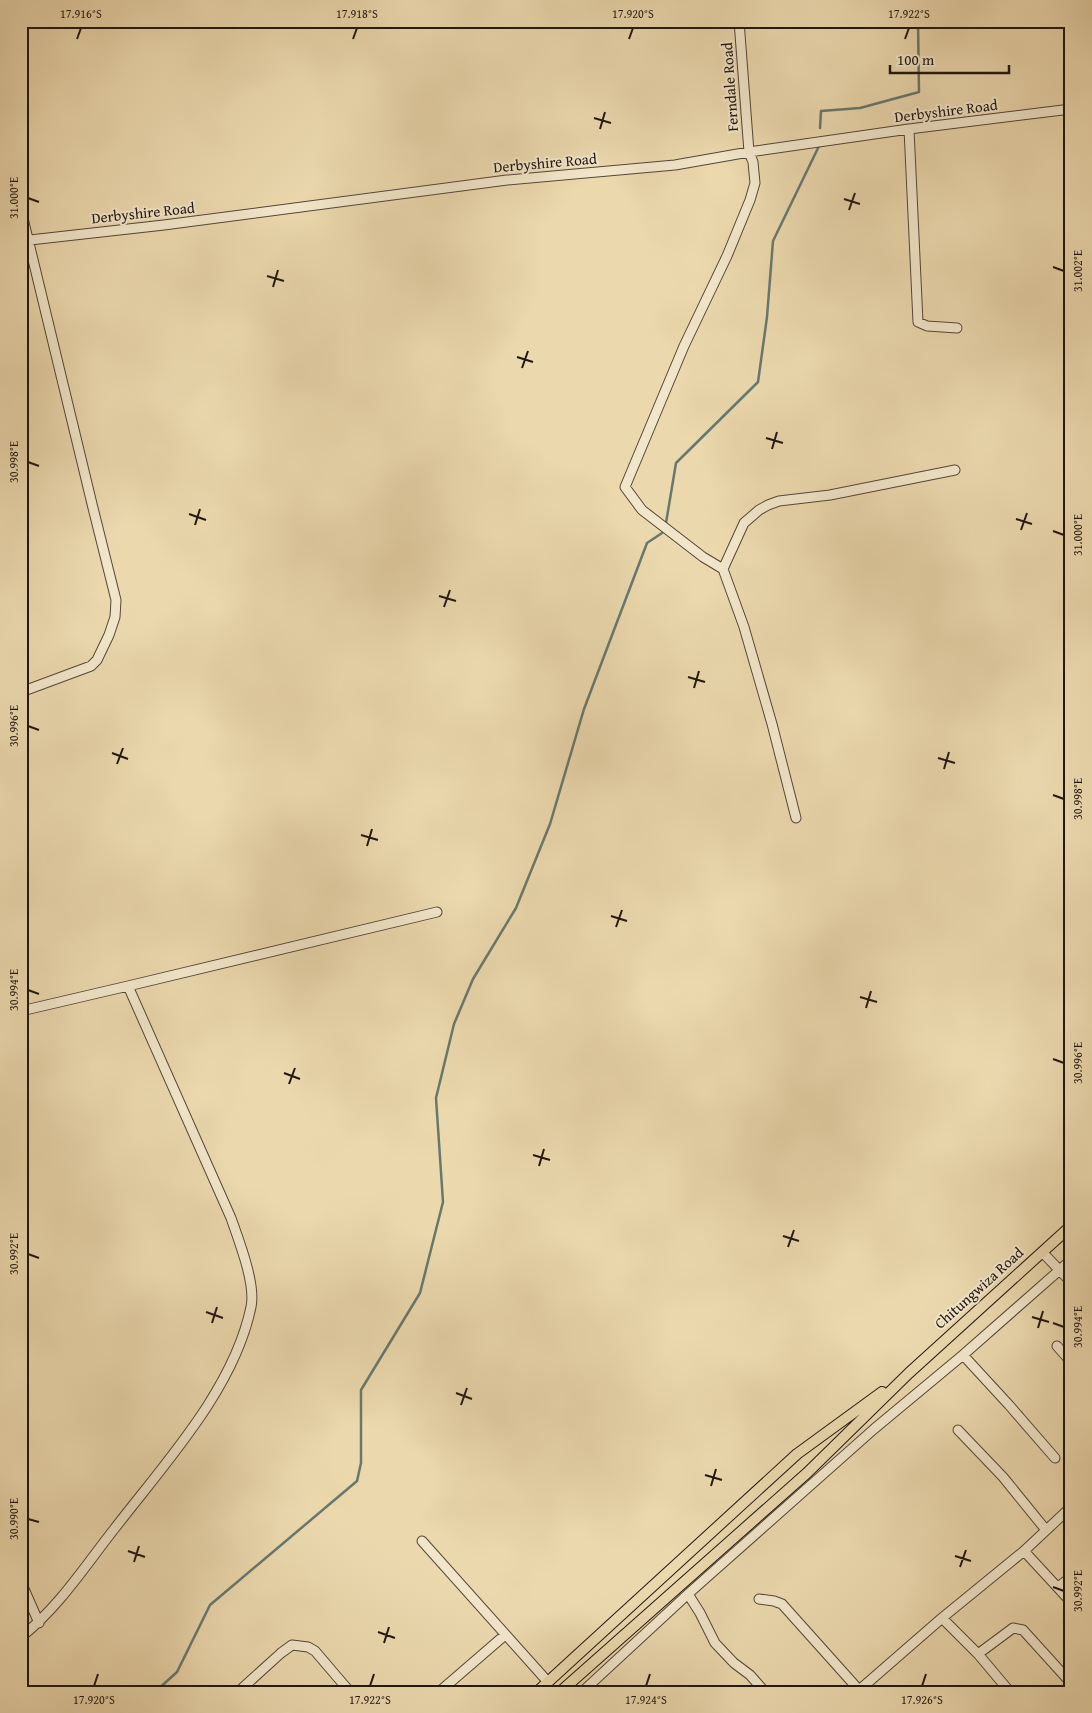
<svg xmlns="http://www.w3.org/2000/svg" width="1092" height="1713" viewBox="0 0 1092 1713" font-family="'Gentium Book Plus',serif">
	<rect width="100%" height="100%" fill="#ebd8ad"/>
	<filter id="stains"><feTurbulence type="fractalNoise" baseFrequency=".004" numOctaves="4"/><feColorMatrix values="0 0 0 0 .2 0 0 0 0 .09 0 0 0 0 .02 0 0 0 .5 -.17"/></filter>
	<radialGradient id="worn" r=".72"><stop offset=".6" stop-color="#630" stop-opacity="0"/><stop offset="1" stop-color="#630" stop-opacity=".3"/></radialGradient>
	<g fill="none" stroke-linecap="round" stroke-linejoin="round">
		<!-- stream -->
		<path stroke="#68786f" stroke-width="2.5" d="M820,128l1,-17 39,-3 59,-16 -1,-71
			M666,523l10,-60 82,-81 9,-65 6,-76 47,-97
			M155,1692l22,-20 33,-67 147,-124 4,-18v-73l59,-97 23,-91 -7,-104 18,-74 19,-45 43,-71 34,-84 34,-115 63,-166 15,-10"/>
		<defs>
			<path id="minor" d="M739,21l10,131 4,10 2,21 -5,17 -23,56 -43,90 -59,141 17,23 61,47 20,12 21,58 28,97 24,94
				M909,129l9,193 9,4 30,2
				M21,210l72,298 23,92 -1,17 -6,18 -12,25 -6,6 -70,26
				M21,241l143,-16 343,-45 168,-15 74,-13 160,-23 162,-20
				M723,569l21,-46 15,-13 9,-5 11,-4 51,-6 125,-25
				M128,986l309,-74
				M21,1011l107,-25 103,232c8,23 25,66 20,89 -17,82 -86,156 -136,221 -30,38 -56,79 -94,109
				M1042,1252l29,30
				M1057,1346l14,16
				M963,1355l46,50 46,53
				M958,1430l45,47 43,53
				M422,1541l126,141
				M1024,1551l47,51
				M21,1582l18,41
				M1058,1587l13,-10
				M688,1594l12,19 15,30 19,20 16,12 15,17
				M759,1599l15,2 8,3 77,86
				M942,1618l36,36 32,38
				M978,1654l35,-26 10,2 48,53
				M238,1692l43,-39 11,-8 16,2 7,4 35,41
				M439,1692l66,-57
				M582,1692l106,-98 186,-165 89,-74 108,-95
				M857,1692l85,-74 82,-67 47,-44"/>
			<path id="major" d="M537,1692l260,-238 85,-62
				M560,1692l247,-219 102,-100 162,-147"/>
		</defs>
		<!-- minor casing -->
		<use href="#minor" stroke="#544737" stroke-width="11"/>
		<!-- major casing -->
		<use href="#major" stroke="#211710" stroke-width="12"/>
		<!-- minor -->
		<use href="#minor" stroke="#f2e6ca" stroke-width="9"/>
		<!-- major -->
		<use href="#major" stroke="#ebd8ad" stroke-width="10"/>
	</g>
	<!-- ticks -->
	<path fill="none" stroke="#211710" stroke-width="2" d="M77,39l4,-11M353,39l4,-11M629,39l4,-11M905,39l4,-11M594,118l17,5M600,129l5,-17M28,198l11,4M844,199l16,5M849,210l6,-17M1053,267l11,4M267,276l17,5M273,287l5,-17M517,357l16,5M522,368l6,-17M766,438l17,5M772,449l5,-17M28,462l11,4M189,514l17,6M1016,519l16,5M195,525l5,-16M1021,530l6,-17M1053,531l11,4M439,596l17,5M444,607l6,-17M688,677l17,5M694,688l5,-17M28,726l11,4M112,753l16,6M938,758l17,5M117,764l6,-16M944,769l5,-17M1053,795l11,4M361,835l17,5M367,846l5,-17M611,916l16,5M616,927l6,-17M28,990l11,4M860,997l17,5M866,1008l5,-17M1053,1059l11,4M284,1073l16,6M289,1084l6,-16M533,1155l17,5M539,1166l5,-17M783,1236l16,5M788,1247l6,-17M28,1254l11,4M206,1312l17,6M1032,1317l17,5M212,1323l5,-16M1053,1323l11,4M1038,1328l5,-17M456,1393l16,6M461,1405l6,-17M705,1475l17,5M711,1486l5,-17M28,1519l11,3M128,1551l17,6M955,1556l16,5M134,1562l5,-16M960,1567l6,-17M1053,1587l11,4M378,1632l17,6M384,1643l5,-16M94,1686l4,-12M370,1686l4,-12M646,1686l4,-12M922,1686l4,-12"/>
	<g text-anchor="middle" stroke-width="4" stroke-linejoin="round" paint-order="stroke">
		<!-- street labels -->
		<g font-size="15" fill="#211710" stroke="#f2e6ca">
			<text transform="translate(730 87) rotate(-94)" y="5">Ferndale Road</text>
			<text transform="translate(946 111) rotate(-7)" y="5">Derbyshire Road</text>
			<text transform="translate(545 163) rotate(-5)" y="5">Derbyshire Road</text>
			<text transform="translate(143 213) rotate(-6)" y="5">Derbyshire Road</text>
			<text transform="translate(979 1288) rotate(-42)" y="5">Chitungwiza Road</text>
		</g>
	</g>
	<!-- margin -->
	<rect width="1092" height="1713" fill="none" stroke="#ebd8ad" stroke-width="55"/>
	<!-- scale -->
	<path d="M890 65v8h119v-8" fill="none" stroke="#211710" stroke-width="2.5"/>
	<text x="897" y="65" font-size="15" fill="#211710" stroke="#f2e6ca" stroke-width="4" paint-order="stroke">100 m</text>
	<rect x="28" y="28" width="1036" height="1658" fill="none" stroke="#211710" stroke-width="2"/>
	<g font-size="12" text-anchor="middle" fill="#211710">
		<text x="81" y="18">17.916°S</text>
		<text x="357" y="18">17.918°S</text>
		<text x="633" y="18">17.920°S</text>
		<text x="909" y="18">17.922°S</text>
		<text transform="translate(14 198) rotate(-90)" y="4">31.000°E</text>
		<text transform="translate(1078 271) rotate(-90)" y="4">31.002°E</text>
		<text transform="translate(14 462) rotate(-90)" y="4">30.998°E</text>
		<text transform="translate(1078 535) rotate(-90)" y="4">31.000°E</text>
		<text transform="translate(14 726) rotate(-90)" y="4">30.996°E</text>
		<text transform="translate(1078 799) rotate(-90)" y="4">30.998°E</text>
		<text transform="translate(14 990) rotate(-90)" y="4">30.994°E</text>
		<text transform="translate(1078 1063) rotate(-90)" y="4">30.996°E</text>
		<text transform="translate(14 1254) rotate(-90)" y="4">30.992°E</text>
		<text transform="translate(1078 1327) rotate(-90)" y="4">30.994°E</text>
		<text transform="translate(14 1519) rotate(-90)" y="4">30.990°E</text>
		<text transform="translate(1078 1591) rotate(-90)" y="4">30.992°E</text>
		<text x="94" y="1704">17.920°S</text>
		<text x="370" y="1704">17.922°S</text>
		<text x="646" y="1704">17.924°S</text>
		<text x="922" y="1704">17.926°S</text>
	</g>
	<rect width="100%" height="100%" filter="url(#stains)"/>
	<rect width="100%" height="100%" fill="url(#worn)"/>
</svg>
